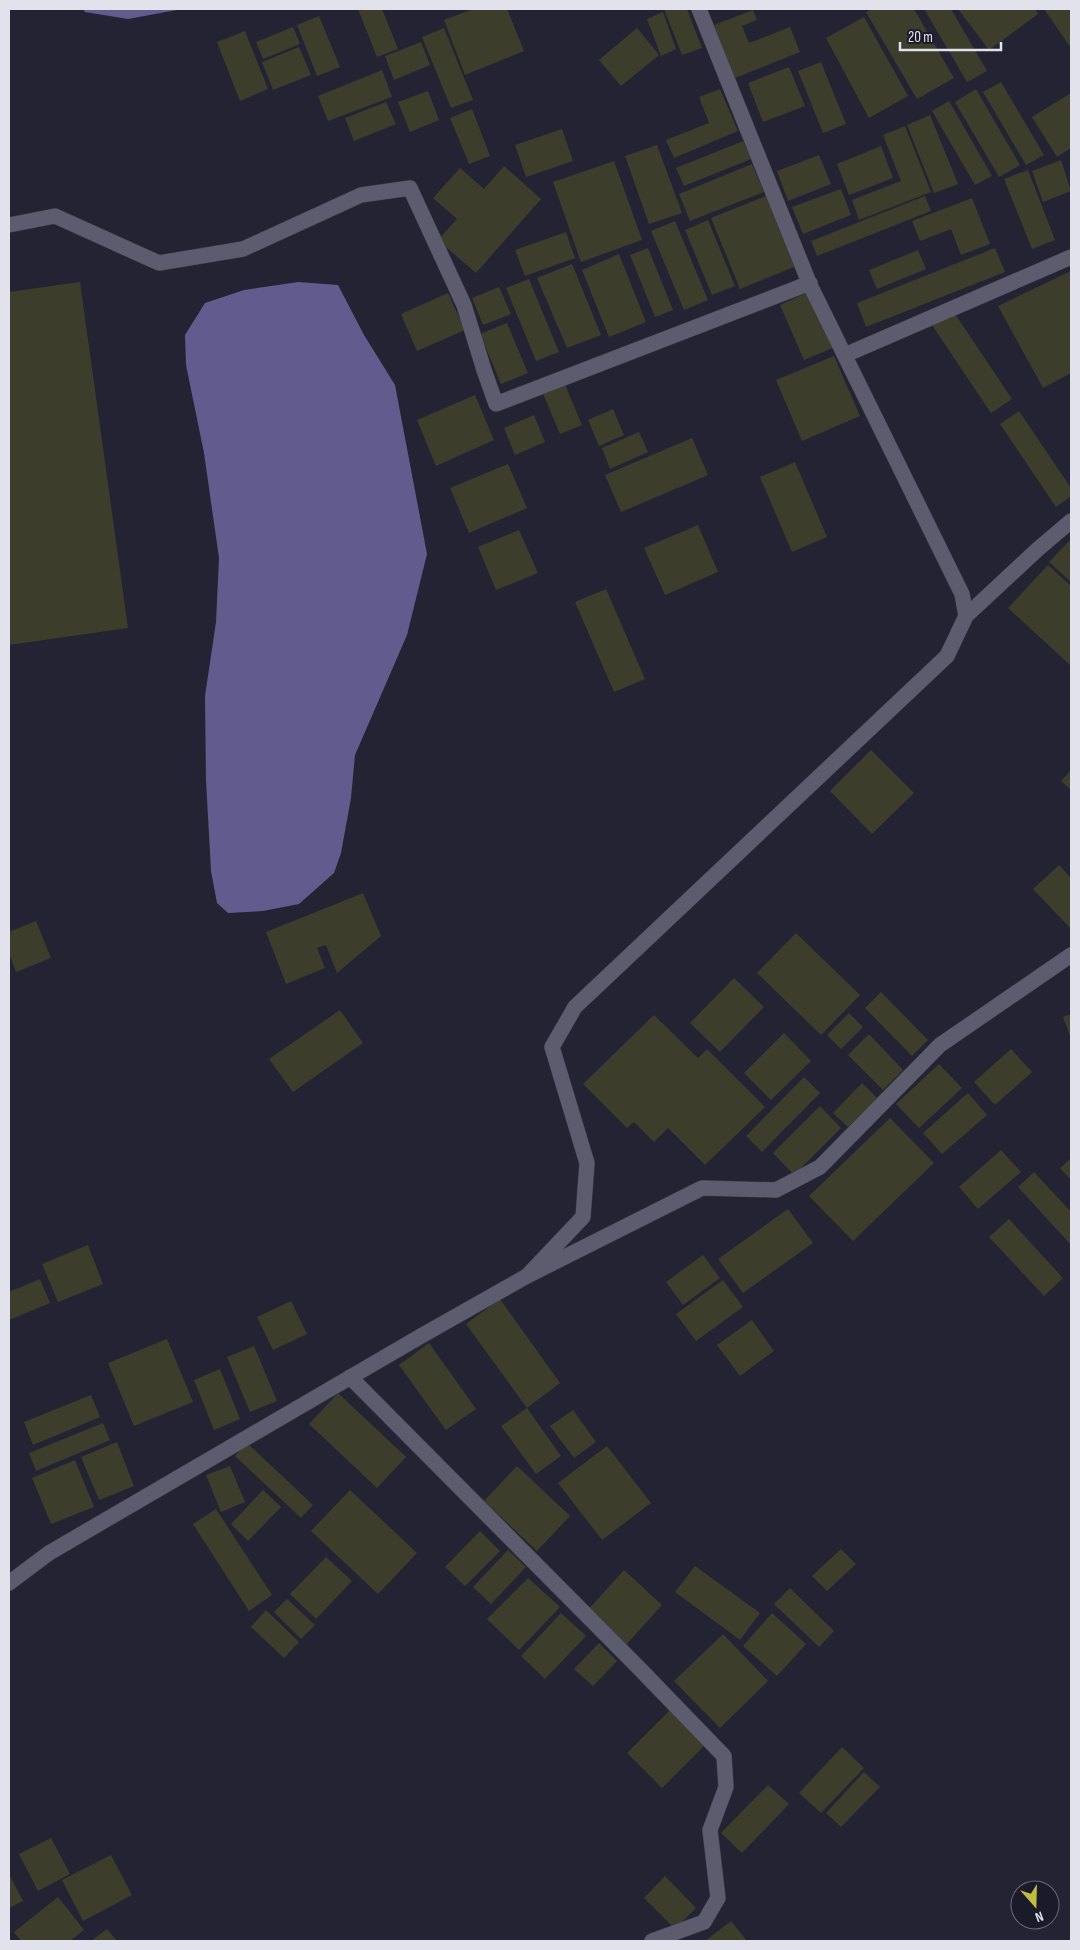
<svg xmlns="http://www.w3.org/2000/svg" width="1080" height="1950" viewBox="0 0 1080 1950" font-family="'Sofia Sans Condensed',sans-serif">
	<rect width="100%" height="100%" fill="#242333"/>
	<!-- water -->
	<path fill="#615c8d" d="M83,9h99l-54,10 -43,-7z
		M298,282l40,3 26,50 31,50 32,169 -20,81 -52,120 -4,43 -10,55 -7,20 -35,31 -36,7 -35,2 -11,-10 -6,-32 -5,-91 -1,-84 11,-74 3,-64 -15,-105 -18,-88 -1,-30 20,-32 39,-13z"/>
	<!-- building -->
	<path fill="#3d3d2c" d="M358,9h24l16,40 -21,8z
		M473,9h34l17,42 -59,24 -21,-55z
		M664,9h23l15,39 -20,7z
		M872,9h42l40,69 -37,21 -51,-87z
		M924,9h27l36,62 -20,11z
		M958,9h77l3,5 -49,36z
		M1044,9h27v39z
		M753,10l4,10 -15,6 7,17 41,-16 10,25 -65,26 -21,-53z
		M663,12l13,37 -15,7 -14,-37z
		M319,16l21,51 -23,9 -20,-51z
		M864,17l44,79 -39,22 -43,-80z
		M293,27l7,17 -37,15 -7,-17z
		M444,28l29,72 -22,8 -29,-71z
		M637,28l22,27 -38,31 -22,-26z
		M245,31l23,58 -28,12 -23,-59z
		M421,42l9,23 -36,15 -9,-24z
		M299,47l12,28 -38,15 -11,-28z
		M821,62l25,62 -23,9 -25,-62z
		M789,67l16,39 -42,16 -15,-39z
		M382,70l10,27 -64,24 -10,-25z
		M1001,82l43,73 -18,10 -43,-73z
		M720,89l18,42 -64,27 -8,-18 43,-17 -10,-26z
		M976,89l44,76 -21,12 -44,-75z
		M428,91l11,29 -29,12 -12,-30z
		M1071,93v55l-14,9 -25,-40z
		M949,101l43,75 -17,9 -43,-74z
		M386,102l10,22 -42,17 -9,-23z
		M472,109l18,47 -21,8 -19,-46z
		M930,115l28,69 -24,9 -27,-68z
		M905,126l26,66 -72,28 -7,-20 49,-19 -18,-46z
		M562,129l11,32 -47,16 -11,-32z
		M743,141l8,18 -67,27 -8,-18z
		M657,145l25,68 -33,11 -24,-68z
		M881,146l12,32 -44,17 -12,-31z
		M819,155l12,29 -43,17 -11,-30z
		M1061,160l10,31 -28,11 -11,-31z
		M614,161l28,79 -61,22 -28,-80z
		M752,164l12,28 -74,29 -11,-27z
		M504,166l37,33 -65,74 -38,-33 19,-21 -24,-21 27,-30 24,21z
		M1028,170l27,70 -23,9 -28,-70z
		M841,189l10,26 -48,19 -11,-27z
		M766,196l28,71 -54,22 -29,-71z
		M925,196l6,15 -114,45 -6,-15z
		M972,198l18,46 -29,11 -10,-26 -31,12 -8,-20z
		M708,220l27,66 -23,9 -27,-65z
		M675,221l33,79 -24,10 -33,-79z
		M566,232l9,26 -50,18 -10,-26z
		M648,248l25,62 -18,7 -25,-62z
		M995,248l10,24 -139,55 -9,-24z
		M918,250l8,19 -49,20 -8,-19z
		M619,254l27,68 -37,15 -27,-67z
		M572,264l29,71 -34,13 -30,-70z
		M1071,271v102l-28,15 -45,-82z
		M529,279l30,73 -23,9 -30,-73z
		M80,282l48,346 -119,17v-353z
		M499,287l12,27 -28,11 -11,-27z
		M811,291l24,56 -31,13 -24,-55z
		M448,293l17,37 -48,21 -16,-37z
		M953,311l59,88 -21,14 -59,-88z
		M507,323l21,50 -27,11 -21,-50z
		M834,356l26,60 -58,25 -26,-61z
		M563,380l19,45 -22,9 -19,-45z
		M475,395l19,45 -58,26 -19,-46z
		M613,409l11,26 -25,11 -11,-26z
		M1019,411l52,77v8l-15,11 -56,-83z
		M534,415l11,27 -30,13 -11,-27z
		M639,432l9,20 -38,17 -8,-21z
		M692,438l16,37 -87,37 -16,-37z
		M795,462l32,75 -35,15 -32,-75z
		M508,464l19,44 -58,25 -19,-45z
		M698,525l20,47 -53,23 -21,-47z
		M519,530l19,43 -42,17 -18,-43z
		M1071,539v43l-22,-20z
		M1048,565l23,21v80l-63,-58z
		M606,589l39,90 -31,13 -39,-90z
		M871,750l43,43 -42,41 -42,-43z
		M1071,770v20l-10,-9z
		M1059,865l12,13v51l-38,-40z
		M363,893l18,43 -44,37 -11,-28 -9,3 8,20 -39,16 -20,-52z
		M36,921l15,37 -35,14 -7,-19v-21z
		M796,933l64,62 -39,40 -64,-62z
		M734,978l30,29 -44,45 -30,-29z
		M881,992l47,48 -16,16 -47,-48z
		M340,1010l23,33 -70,49 -24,-33z
		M849,1013l14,14 -22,22 -14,-14z
		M1071,1014v25l-8,-22z
		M654,1015l44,43 9,-9 58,58 -60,58 -37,-37 -14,14 -20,-20 -7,6 -44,-44z
		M784,1033l27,28 -40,39 -27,-27z
		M869,1034l34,36 -20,20 -35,-35z
		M1011,1049l21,23 -37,33 -21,-23z
		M939,1064l23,24 -43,40 -23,-24z
		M804,1077l16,16 -58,59 -16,-16z
		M862,1083l15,15 -29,29 -15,-14z
		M968,1093l19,22 -45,39 -19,-21z
		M820,1106l21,22 -47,47 -21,-22z
		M890,1118l44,45 -81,78 -44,-45z
		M1001,1150l20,22 -43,37 -19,-22z
		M1071,1158v22l-11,-12z
		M1034,1172l37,40v33l-53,-58z
		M788,1209l25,34 -70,50 -25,-34z
		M1009,1219l54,59 -19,18 -55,-59z
		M88,1245l15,39 -45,18 -16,-38z
		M703,1255l17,23 -37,27 -17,-23z
		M40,1279l10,24 -41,17v-28z
		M723,1280l20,27 -47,34 -20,-27z
		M500,1299l60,84 -33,25 -61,-84z
		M291,1301l16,33 -34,16 -16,-33z
		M752,1320l22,31 -34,25 -23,-31z
		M167,1339l26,63 -59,24 -26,-63z
		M429,1343l47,66 -30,21 -47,-65z
		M254,1346l23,55 -27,11 -23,-55z
		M220,1369l20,50 -26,11 -20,-50z
		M338,1393l68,64 -29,31 -68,-64z
		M91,1395l9,22 -67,28 -9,-23z
		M527,1408l34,48 -25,18 -35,-48z
		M573,1410l23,32 -22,16 -24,-32z
		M103,1423l7,17 -74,31 -7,-18z
		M117,1442l17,44 -35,14 -18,-43z
		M247,1443l66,62 -12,13 -66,-62z
		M607,1446l44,57 -49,37 -44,-57z
		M75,1460l19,47 -43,17 -19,-46z
		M230,1466l15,36 -24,10 -15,-37z
		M517,1466l53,50 -33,35 -53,-50z
		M263,1490l18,17 -33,34 -17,-17z
		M350,1490l67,63 -39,41 -67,-63z
		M216,1509l56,86 -23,16 -56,-87z
		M480,1531l20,20 -35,35 -20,-19z
		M841,1549l15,15 -29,27 -15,-15z
		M508,1550l18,17 -35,37 -18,-17z
		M326,1557l26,24 -36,38 -26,-25z
		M695,1566l65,47 -20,27 -65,-48z
		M624,1570l38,35 -36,40 -39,-34z
		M528,1578l32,29 -41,43 -32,-31z
		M790,1588l44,43 -15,16 -45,-43z
		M287,1599l28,26 -14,14 -27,-27z
		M266,1610l33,32 -15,16 -33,-31z
		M561,1613l25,23 -41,43 -24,-23z
		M772,1613l34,31 -29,32 -34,-30z
		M723,1634l45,47 -48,47 -46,-47z
		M599,1643l18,18 -24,25 -19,-17z
		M670,1710l35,35 -43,43 -35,-35z
		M842,1747l22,21 -43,45 -22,-20z
		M864,1772l16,15 -39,40 -15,-14z
		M768,1785l21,19 -47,49 -21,-20z
		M51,1838l19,36 -32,17 -19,-37z
		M111,1855l21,40 -49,26 -21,-41z
		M9,1874l14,27 -14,7z
		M665,1876l31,32 -21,21 -31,-31z
		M58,1897l26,33 -14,11h-49l-7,-9z
		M731,1921l16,20h-42z
		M107,1929l10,12h-26z"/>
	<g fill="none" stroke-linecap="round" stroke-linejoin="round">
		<defs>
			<path id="minor" d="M9,225l46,-9 104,47 84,-14 118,-54 49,-7 54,117 20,65 12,34 314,-121
				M845,355l226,-98
				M966,616l72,-67 33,-28
				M527,1276l56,-59 4,-54 -35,-116 23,-40 372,-351 19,-40 -4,-22 -152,-309 -111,-276
				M350,1377l287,289 87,90 2,31 -16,43 8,68 -14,24 -52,19
				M9,1583l40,-30 372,-217 106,-60 175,-88 74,2 44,-23 120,-122 131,-90"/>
		</defs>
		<!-- minor casing -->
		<use href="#minor" stroke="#413f4c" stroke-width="16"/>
		<!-- minor -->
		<use href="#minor" stroke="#5d5c6e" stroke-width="15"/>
	</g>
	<!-- border -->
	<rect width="1080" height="1950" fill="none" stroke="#e2e2ec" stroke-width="20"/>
	<!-- north arrow -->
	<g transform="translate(1035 1905) rotate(160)"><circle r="24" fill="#1b1a29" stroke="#6b6a77"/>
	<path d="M0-4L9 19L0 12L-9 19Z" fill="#c0be40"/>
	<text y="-8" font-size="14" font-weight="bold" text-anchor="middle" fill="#e2e2ec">N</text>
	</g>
	<!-- scale -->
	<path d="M900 42v8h101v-8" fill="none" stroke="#e2e2ec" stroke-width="2.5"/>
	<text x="908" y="42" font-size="15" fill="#e2e2ec" stroke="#1b1a29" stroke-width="4" paint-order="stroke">20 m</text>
</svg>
